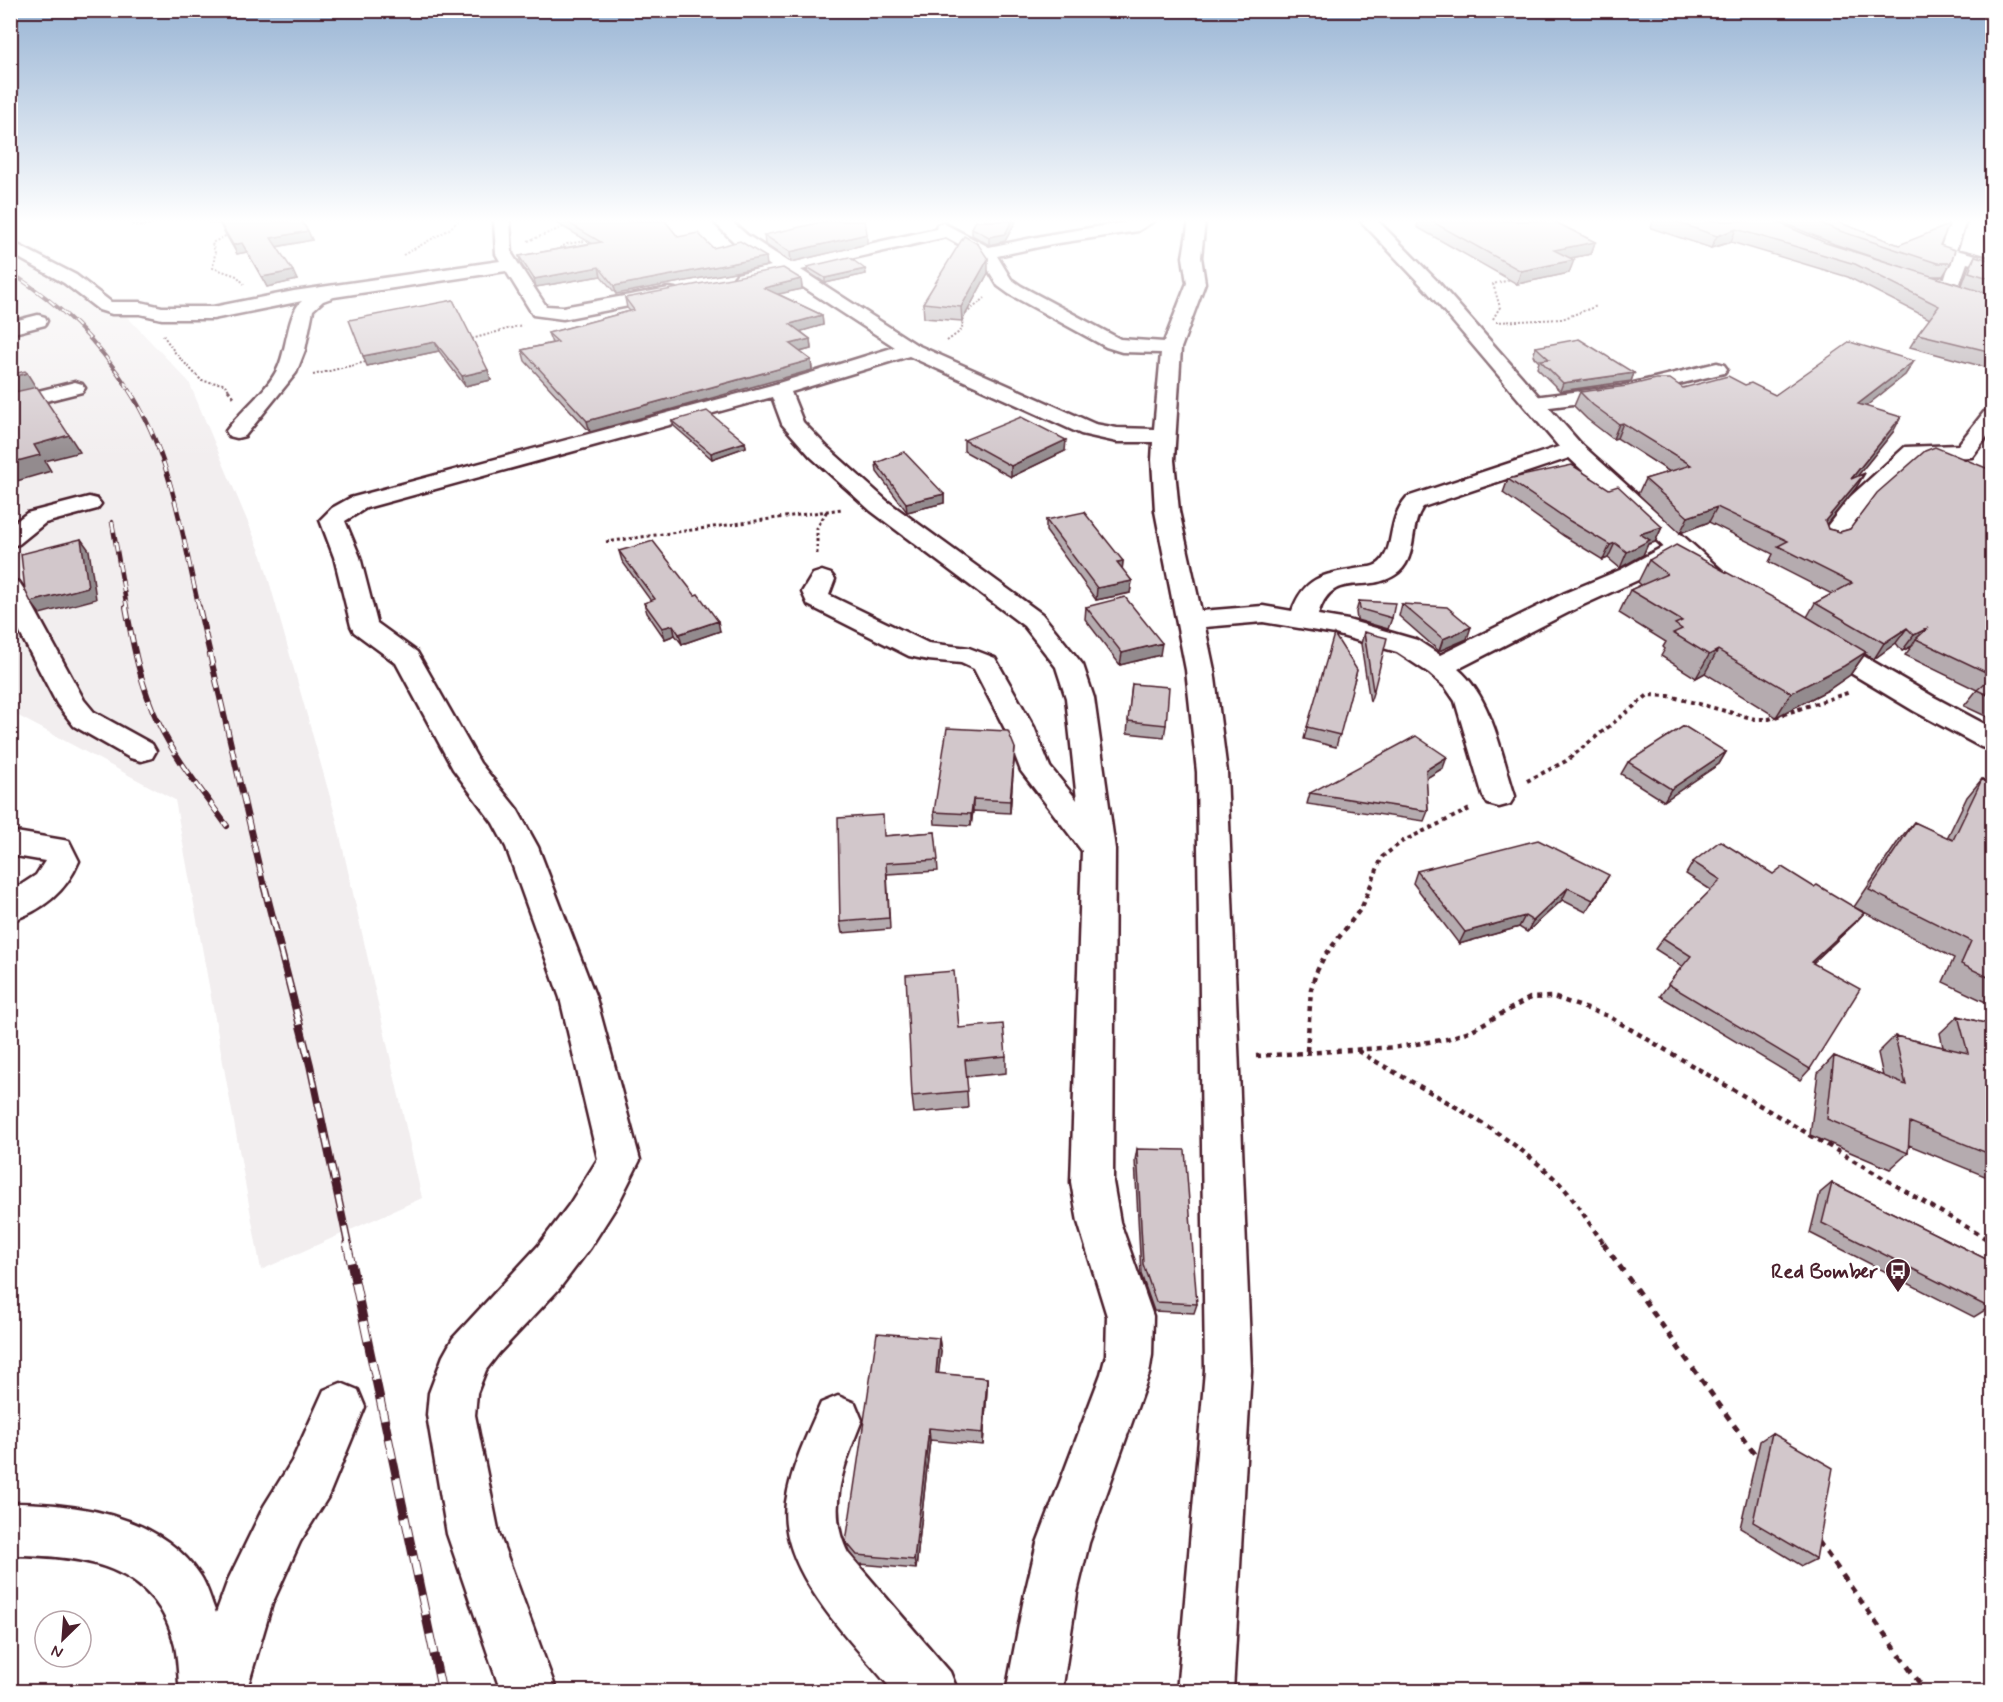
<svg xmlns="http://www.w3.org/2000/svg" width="2003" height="1702" viewBox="0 0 2003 1702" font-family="Mynerve,sans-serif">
	<rect width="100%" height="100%" fill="#fff"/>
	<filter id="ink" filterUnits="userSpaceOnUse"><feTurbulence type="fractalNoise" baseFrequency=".0167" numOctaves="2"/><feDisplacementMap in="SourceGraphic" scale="12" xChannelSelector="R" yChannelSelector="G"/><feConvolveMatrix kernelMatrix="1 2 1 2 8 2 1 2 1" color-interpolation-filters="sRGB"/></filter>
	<g filter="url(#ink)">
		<!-- built -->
		<path fill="#f2eeef" d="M10,240l31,12 73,51 75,79 73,174 74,262 86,380 -161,72 -86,-470 -164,-88z"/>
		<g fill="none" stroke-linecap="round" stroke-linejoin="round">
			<defs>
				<path id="minor" d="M494,221h16l2,33 34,52 17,1 106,-19 6,1 3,4 -3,4 -6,1 -106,21 -30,-4 -27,-44 -172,26 -11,4 -10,9 -8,40 -9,23 -51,63 -8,2 -8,-2 -3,-5c15,-21 39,-38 51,-61 10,-18 10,-57 25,-69l-89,18h-51l-22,-5h-28l-13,-4 -35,-27 -54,-30v-12l66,34 35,27h29l22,5h51l81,-16 206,-30 -4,-7z
					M713,221h18l16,14 42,27 147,-33 1,-4 6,-2 46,24 63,-13 82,-13h20l-16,10 -86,13 -55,12 14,23 10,7 99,53 44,3 23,-59 -4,-26 6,-36h16l-4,36 4,26 -24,65 -7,112 5,51 22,100 62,-5 29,5c13,-37 36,-37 69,-43 8,-1 16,-1 21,-8 13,-16 5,-40 25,-63l166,-55 8,2 3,5 -3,5 -158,53c-15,20 -4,53 -28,68 -31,20 -63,-7 -77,40l30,5 69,20 23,15 125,-62 55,-23 50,-27 9,-2 9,2 3,5 -3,5 -50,27 -55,25 -125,64c34,29 43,85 57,127l-5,8 -11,3 -11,-3 -5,-8 -28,-95 -9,-13 -17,-15 -32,-21 -62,-18 -72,-12 -58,5 9,43 13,102 24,598 -18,322h-56l28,-322 -8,-598 -11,-102 -31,-159 -3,-51 1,-18h-36l-36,-8 -172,-78 -118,36 12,30 24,25 60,54 155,113 41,51 11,33 21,151 -2,333 7,40 33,94 -1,39 -3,19 -60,169 -12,50 -15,99h-56l19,-99 12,-50 64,-169 5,-19 1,-39 -29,-94 -7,-40 11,-331 -61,-80 -17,-44 -30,-58 -13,-6 -33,-3 -19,-4 -101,-51 -6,-13 11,-18 9,-3 9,3 4,5 -6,16 99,48 41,5 26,10 39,69 16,40 27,33 -11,-102 -10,-31 -32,-41 -153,-115 -60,-54 -29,-33 -10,-27 -406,111 -21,13 15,36 17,66 40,29 63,111 37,46 21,38 58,151 44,162 -22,44 -28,44 -31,41 -60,64 -13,17 -9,23 -2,22 24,119 58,158h-56l-54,-158 -20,-119 2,-22 14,-37 10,-18 85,-92 31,-41 29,-46 -38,-161 -54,-151 -13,-24 -40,-54 -57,-106 -42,-31 -3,-6 -17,-69 -14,-37 12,-12 18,-10 422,-113 123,-38 -112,-73 -40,9 -6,-1 -3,-4 3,-4 34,-8 -36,-23zM946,237l34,19 18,30 11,8 97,53 16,5 39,1 -7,76 -37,-1 -22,-4 -178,-79 -116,-75z
					M1950,221h16l-10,29 36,9v10l-25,-6 -8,23 -19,3 -36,-7 -3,-4 3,-4 6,-1 35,5 6,-19 -10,-2 -2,-4z
					M38,315l7,2 2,4 -2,4 -35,9v-12z
					M1717,363l7,2 3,4 -3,4 -103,25 -87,11 -7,-2 -3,-4 3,-4 7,-2 87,-11z
					M75,382l7,2 3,4 -3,4 -72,18v-12z
					M1992,411v19l-20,27 -53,2 -53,48 -27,36 -9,2 -9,-2 -3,-5 32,-41 55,-50 53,-2 26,-33z
					M89,497l8,2 4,5 -4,5 -52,14 -26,21 -9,2v-20l17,-13z
					M10,580l9,2 4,6 61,112 10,12 58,32 4,7 -4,7 -11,3 -11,-3 -56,-32 -17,-22 -47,-90z
					M10,831l59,10 10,20c-13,31 -37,50 -69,60v-29l26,-17 9,-14 -35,-6z
					M341,1383l17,7 7,17 -37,90 -28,45 -28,62 -26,88h-66c-2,-15 -2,-32 -5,-46 -18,-82 -94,-91 -165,-91v-52c67,0 150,12 190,72 7,10 11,26 16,38l12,-33 36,-74 28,-45 32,-71z
					M838,1396l17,7 7,17c-17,43 -37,88 -14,133l102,119 8,20h-64c-41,-50 -117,-121 -108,-190 5,-35 21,-67 35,-99z"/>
				<path id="major" d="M1361,221h17l61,62 142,161 142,128 -4,5 -9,3 -9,-3 -31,-24 -105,-99 -138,-163z
					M1819,634l10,2 105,61 58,31v22l-11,-3 -67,-36 -105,-63 -4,-6 4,-6z"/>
			</defs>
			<!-- minor casing -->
			<use href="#minor" stroke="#4a1f2b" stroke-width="5"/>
			<!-- major casing -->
			<use href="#major" stroke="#4a1f2b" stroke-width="5"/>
			<!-- path-far4 -->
			<path stroke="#4a1f2b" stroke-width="2" stroke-dasharray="2 2" stroke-linecap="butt" d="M132,221l-1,3 10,2 24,-5
				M204,221l11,3 19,-3
				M229,234l-17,9 3,10 -2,15 24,8 7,8
				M528,241l38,-15
				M556,250l11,-6 24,-4
				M403,255l45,-25 10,-9
				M1493,319l7,-12 -7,-23 21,-5
				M1496,322l66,-3 35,-13
				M163,335l13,19 26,27 22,3 6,7
				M468,340l54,-15
				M947,341l15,-11 1,-14 22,-18
				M313,375l57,-14"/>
			<!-- path-far3 -->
			<path stroke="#4a1f2b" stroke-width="3" stroke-dasharray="3 3" stroke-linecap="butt" d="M228,390l6,7
				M606,542l236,-33
				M817,554v-26l11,-19"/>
			<!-- path-far2 -->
			<path stroke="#4a1f2b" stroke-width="4" stroke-dasharray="4 4" stroke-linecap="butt" d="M1527,781l39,-20 82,-66 21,1 86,23h14l81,-27
				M1370,887l12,-30 21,-16 69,-33"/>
			<!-- path-far1 -->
			<path stroke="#4a1f2b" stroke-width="4.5" stroke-dasharray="5 5" stroke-linecap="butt" d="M1307,1051l4,-62 5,-16 8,-16 38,-50 9,-22
				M1358,1051c68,41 146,76 203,134 16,17 29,40 43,59
				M1256,1056l142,-9 49,-8 25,-9 58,-32 23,-1 55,19 384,226"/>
			<!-- path -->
			<path stroke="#4a1f2b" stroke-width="5" stroke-dasharray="7 7" stroke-linecap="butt" d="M1603,1243l156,217
				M1818,1541l108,151"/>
			<!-- minor -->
			<use href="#minor" fill="#fff" fill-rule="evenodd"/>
			<!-- major -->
			<use href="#major" fill="#fff" fill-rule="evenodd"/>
			<defs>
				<path id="rail-far4" d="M10,272c52,34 86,67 120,119"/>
				<path id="rail-far3" d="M129,390c42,64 53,144 70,218
					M112,522l15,86"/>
				<path id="rail-far2" d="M126,607c7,38 15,80 32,115 18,38 45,70 69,104
					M199,607l65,280"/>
				<path id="rail-far1" d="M264,885l46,180 38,179"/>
				<path id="rail" d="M347,1243l95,449"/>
			</defs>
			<!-- rail-far4 casing -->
			<use href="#rail-far4" stroke="#4a1f2b" stroke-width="4"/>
			<!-- rail-far3 casing -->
			<use href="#rail-far3" stroke="#4a1f2b" stroke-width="4.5"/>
			<!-- rail-far2 casing -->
			<use href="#rail-far2" stroke="#4a1f2b" stroke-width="6"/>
			<!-- rail-far1 casing -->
			<use href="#rail-far1" stroke="#4a1f2b" stroke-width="8"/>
			<!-- rail casing -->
			<use href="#rail" stroke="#4a1f2b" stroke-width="9"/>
			<!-- rail-far4 -->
			<use href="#rail-far4" stroke="#fff" stroke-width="2" stroke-dasharray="8" stroke-linecap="butt"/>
			<!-- rail-far3 -->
			<use href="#rail-far3" stroke="#fff" stroke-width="3" stroke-dasharray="10" stroke-linecap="butt"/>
			<!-- rail-far2 -->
			<use href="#rail-far2" stroke="#fff" stroke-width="4" stroke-dasharray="12" stroke-linecap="butt"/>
			<!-- rail-far1 -->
			<use href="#rail-far1" stroke="#fff" stroke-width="5" stroke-dasharray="16" stroke-linecap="butt"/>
			<!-- rail -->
			<use href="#rail" stroke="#fff" stroke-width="7" stroke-dasharray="20" stroke-linecap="butt"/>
		</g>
		<!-- wall -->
		<path fill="#b5abaf" stroke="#4a1f2b" stroke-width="1.5" d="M218,221h83l7,10 4,9 -35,7 20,33 -30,7 -20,-35 -10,2z
			M553,221h112l13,16 89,29 -151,28 -15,-18 -65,11 -15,-23 -2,-8 72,-13z
			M976,221h40l-11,20 -16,4 -17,-10v-7z
			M1418,221h135l42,21 -4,12 -21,4 -1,15 -52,11 -100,-57z
			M1653,221h121l52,22 79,25 -71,-24 -55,-23h56l64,24h41l11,18 -8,13h-12l31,9 6,-16 7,-13 17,5v108l-82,-22 8,-13 12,-15 -82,-42 -117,-35 -20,6 -60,-20z
			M764,235l103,9 -76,18 -26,-18z
			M807,267l58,2 1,5 -41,9 -17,-11z
			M988,273l-26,48 -38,-3 -1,-15z
			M801,279l1,10 -24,5 44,21 1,10 -23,6 10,8 1,10 -11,3 11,8 1,10 -222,62 -65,-71 -3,-11 30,-7 -4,-10 82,-22 -3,-3 -2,-10z
			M453,300l38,80 -26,6 -26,-35 -72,15z
			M1536,347l98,26 -3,8 -71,10 -23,-23 2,-6 -6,-6z
			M1914,361l-9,14 -40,31 28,26 -37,45v11l-30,36 2,5 12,3 10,-3 140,-60 2,-3v253l-28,-13 13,-16 -72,-35 7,-9 -10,5 -6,-8 -22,16 -9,-5 -15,21 -22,15 -52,27 -71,-44 -9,5 -35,-22 4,-7 -2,-2 3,-5 -47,-29 11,-23 11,-5 -3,-3 11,-22 158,57 8,-14 17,-9 -63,-32 4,-8 -64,-32 -29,11 -42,-39 7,-15 25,-7 -53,-34 -4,1 -26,-20 -13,-13 6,-14 165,-7 30,10z
			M672,421l73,21 1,5 -34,12 -38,-33z
			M964,440l101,11 -54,26 -47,-26z
			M876,463l68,31v9l-37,9 -30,-40z
			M1508,479l154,48 -7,15 -7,2 -5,11 -23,13 -12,-10 -5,2 -39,-24 -61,-43z
			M1046,520l77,41 -1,8 10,12 -2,12 -34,7 -50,-69z
			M619,551l101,80 -38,13 -7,-9 -10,4 -18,-26 -3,-10 7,-2 -29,-40z
			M1359,601l33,17 -4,11 -31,-9 -1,-8z
			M1402,604l65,35 -28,12 -40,-35z
			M1086,607l74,48 -40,10 -35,-46z
			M1364,632l10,58 -4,12 -9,-58z
			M1357,670l-21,77 -32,-8 3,-12z
			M1132,684l34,41 -2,12 -37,-4z
			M1726,752l-7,12 -55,37 -43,-27 7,-12z
			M1014,760l-4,53 -37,-2 -2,15 -36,-2 -1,-12z
			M1443,768l-17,10 2,33 -4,10 -117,-17 3,-11z
			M1982,779l10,5v221l-49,-23 11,-24 -100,-51 45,-67 15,-18 33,16 20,-41z
			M935,832l3,39 -51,3 3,55 -48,4 -2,-11 45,-86z
			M1693,862l80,12 41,13 50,26 -10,11 -41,39 -3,106 -10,11 -140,-84 22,-30 -27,-17 8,-11 48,-48 -25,-16z
			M1417,871l185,16 -16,25 -24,-12 -35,32 -8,-5 -60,17 -46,-61z
			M1958,1016l34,9v154l-83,-34 -1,8 -18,16 -80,-34 8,-62 16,-17 49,20 -5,-23 17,-17 48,11 -3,-14z
			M959,1028l47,28v17l-40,4 2,31 -54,5 -2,-17z
			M1137,1149l60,155 -3,9 -40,-2 -13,-37 -6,-114z
			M1832,1183l160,79v47l-2,-2 -16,10 -164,-84 10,-40z
			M939,1338l2,14 -3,22 49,4v12l-4,55 -53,-5 -14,129 -56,-5 -10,-12 -4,-10z
			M1772,1433l44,126 -14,7 -62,-38 20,-87z"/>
		<!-- shaded-wall -->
		<path fill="#938b8e" stroke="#4a1f2b" stroke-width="1.5" d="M1012,221h4l-11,20 -16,4v-8z
			M1736,229l-5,13 -20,6 6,-12z
			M308,231l4,9 -37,7 -4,-9z
			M867,234v10l-76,18 -1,-10z
			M1595,242l-4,12 -41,8 4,-12z
			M242,243l5,9 -10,2 -4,-9z
			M766,257l1,9 -151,28 -2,-8z
			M988,259v14l-26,48 -1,-14z
			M1574,260l-5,13 -52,11 4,-13z
			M599,267l2,9 -65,11 -2,-8z
			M865,269l1,5 -41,9v-5z
			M293,271l4,9 -30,7 -5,-10z
			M801,279l1,10 -37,8 -1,-9z
			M822,315l1,10 -31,9 -2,-10z
			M810,339l1,10 -20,5 -1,-10z
			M435,342l4,9 -72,15 -4,-10z
			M811,360l1,10 -222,62 -3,-11z
			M1914,361l-9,14 -55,44 8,-15z
			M488,370l3,10 -26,6 -3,-10z
			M27,373l10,16 -27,7v-18z
			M1634,373l-3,8 -71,10 3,-8z
			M1901,417l-8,15 -50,62 8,-15z
			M1623,423l-6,15 -4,1 6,-15z
			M69,435l11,17 -35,9 6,10 -41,12v-20l24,-18z
			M1066,440l-1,11 -54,26v-11z
			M745,442l1,5 -34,12 -1,-6z
			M1865,473l-9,15 -40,49 9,-16z
			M944,494v9l-37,9 -1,-9z
			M1717,507l-8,15 -29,11 8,-16z
			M1662,527l-7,15 -7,2 -5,11 -23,13 7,-16 13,-18z
			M81,539l8,11 7,49 -56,15 -9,-12z
			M1615,543l-7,15 -5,2 7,-15z
			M1123,561l-1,11 -5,-10z
			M1132,581l-2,12 -34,7 1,-12z
			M718,621l2,10 -38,13 -3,-10z
			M673,625l2,10 -10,4 -3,-11z
			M1471,627l-4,12 -28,12 4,-12z
			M1907,628l-11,15 -22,16 10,-16z
			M1928,628l-12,11 -4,7 -10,5 12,-16z
			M1162,643l-2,12 -40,10 2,-12z
			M1718,650l-13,23 -9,5 13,-23z
			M1866,652l-16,23 -22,15 -52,27 15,-24z
			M1015,748l-1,12 -4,53v-12z
			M1726,752l-7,12 -55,37 7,-12z
			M1447,757l-4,11 -21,13 4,-11z
			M973,799v12l-2,15v-12z
			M1609,875l-7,12 -16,25 7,-12z
			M1568,888l-6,12 -35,32 6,-11z
			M1864,913l-10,11 -52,49 9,-11z
			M1525,916l-6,11 -60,17 6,-12z
			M939,1338l2,14 -4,34 -1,-13z
			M987,1378v12l-4,55v-12z
			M929,1428l1,12 -14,129 -2,-9z"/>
		<!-- building -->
		<path fill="#d2c7cb" stroke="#4a1f2b" stroke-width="1.5" d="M219,221h82l7,10 -37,7 22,33 -31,6 -20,-34 -9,2z
			M565,221h100l13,16 20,-4 15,15 27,-7 26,16 -152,29 -15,-19 -65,12 -15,-23 82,-14z
			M827,221h38l2,13 -77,18 -26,-17z
			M976,221h36l-7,13 -16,3 -17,-9z
			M1431,221h122l42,21 -41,8 20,10 -53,11z
			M1673,221h101l52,22 166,52v57l-74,-18 21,-28 -84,-42 -119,-35 -19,7z
			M1815,221h20l64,24 50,-20 -9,20 15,5 -4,13h-14l-97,-32z
			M964,236l14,8 10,15 -27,48 -38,-4z
			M1975,256l17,5v18l-23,-7z
			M849,257l16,12 -40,9 -18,-11z
			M783,268l18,11 -37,9 58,27 -32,9 20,15 -20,5 21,16 -224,61 -65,-71 36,-8 -10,-9 86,-23 -9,-12z
			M453,300l35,70 -26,6 -27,-34 -72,14 -14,-36z
			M1579,339l55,34 -71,10 -23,-23 9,-1 -13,-12z
			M1850,342l64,19 -56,43 43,13 -50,62 14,-6 -40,48 3,8 12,3 10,-3 27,-36 48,-42 10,-4 56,23 1,-3v208l-76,-36 12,-11 -14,7 -7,-7 -23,15 -69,-40 37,-20 -74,-37 10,-5 -71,-34 -29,10 -43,-38 46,-14 -68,-42 -4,1 -26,-19 -13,-13 47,-6 29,-7h14l13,9 45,-12 17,9 6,-2 24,12z
			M25,371l2,2 -17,5v-3z
			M37,387l32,48 -35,10 6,10 -30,8v-70z
			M707,411l38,31 -34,11 -39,-32z
			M1021,417l45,23 -55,26 -47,-26z
			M904,452l40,42 -38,9 -30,-40z
			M1572,465l37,24 9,-3 44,41 -22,7 10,6 -23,12 -12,-9 -5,2 -40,-24 -62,-42z
			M1084,512l39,49 -6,1 15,19 -35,7 -51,-68z
			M81,539l7,48 -57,15 -6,-12 -4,-36z
			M653,541l42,54 3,-1 20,27 -39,13 -6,-9 -11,3 -18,-25 11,-4 -36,-48z
			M1676,545l118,64 72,43 -22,14 -53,27 -73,-43 -9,5 -36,-22 9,-4 -7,-5 7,-3 -52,-31 37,-16 -18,-14z
			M1125,597l37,46 -40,10 -36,-46z
			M1359,601l36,2 -3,15 -32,-9z
			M1402,604l45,3 24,20 -28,12z
			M1364,632l23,6 -13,52h-1z
			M1334,634l23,36 -17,65 -33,-8z
			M1992,677v20l-15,-7z
			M1132,684l37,3 -3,38 -38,-4z
			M1684,726l42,26 -55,37 -43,-27z
			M947,728l61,3 7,17 -5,53 -37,-2 -2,15 -37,-2z
			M1416,736l31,21 -21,13 2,41 -118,-18z
			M1982,779l10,5v195l-31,-15 10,-23 -102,-51 45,-68 39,18z
			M883,815l1,21 51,-4 3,28 -52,3 3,55 -49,4 -2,-104z
			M1538,840l71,35 -16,25 -25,-12 -35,33 -8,-5 -60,16 -48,-61z
			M1720,841l53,33 9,-7 32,20 3,-2 47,28 -53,49 49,27 -50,80 -142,-85 23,-28 -28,-18 58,-58 -28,-18z
			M954,971l5,57 44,-4 3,32 -41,4 3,31 -56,5 -6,-121z
			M1958,1016l34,9v130l-82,-33 -2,31 -81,-34 7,-63 72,29 -11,-49 73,17z
			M1137,1149l48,1 12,154 -41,-2 -13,-38z
			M1832,1183l160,79v29l-2,17 -168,-85z
			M877,1333l62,5 -3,35 51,5 -4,55 -54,-5 -15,132 -57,-5 -11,-13z
			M1772,1433l61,35 -17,91 -63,-37z"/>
	</g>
	<!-- sky -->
	<linearGradient id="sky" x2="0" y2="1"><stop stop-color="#98b4d4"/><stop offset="0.48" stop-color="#fff"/><stop offset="1" stop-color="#fff" stop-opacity="0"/></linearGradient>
	<rect width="2003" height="460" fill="url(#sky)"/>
	<!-- icons -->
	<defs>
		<symbol id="bus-pin" viewBox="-11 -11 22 30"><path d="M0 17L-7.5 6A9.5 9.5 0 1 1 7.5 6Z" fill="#4a1f2b" stroke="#fff"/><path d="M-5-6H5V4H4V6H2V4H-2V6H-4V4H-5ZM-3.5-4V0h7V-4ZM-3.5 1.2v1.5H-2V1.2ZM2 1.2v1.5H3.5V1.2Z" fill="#fff"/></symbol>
	</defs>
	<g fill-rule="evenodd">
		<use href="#bus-pin" x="1883" y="1256" width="30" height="40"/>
	</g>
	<g text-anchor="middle" stroke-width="5" stroke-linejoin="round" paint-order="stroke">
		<!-- near-poi labels -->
		<g font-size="21" font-weight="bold" fill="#4a1f2b" stroke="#fff" text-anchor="end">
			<text x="1878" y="1278">Red Bomber</text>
		</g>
	</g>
	<!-- margin -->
	<rect width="2003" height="1702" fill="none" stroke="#fff" stroke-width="36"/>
	<rect x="18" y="18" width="1967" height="1666" fill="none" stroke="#4a1f2b" stroke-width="2" filter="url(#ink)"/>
	<!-- north arrow -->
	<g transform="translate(63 1639) rotate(205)"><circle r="28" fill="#ffffff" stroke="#b7a5aa" stroke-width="1.5"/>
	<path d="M0-4.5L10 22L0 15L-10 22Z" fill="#4a1f2b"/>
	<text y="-9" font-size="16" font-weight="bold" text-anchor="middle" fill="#4a1f2b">N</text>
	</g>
</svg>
